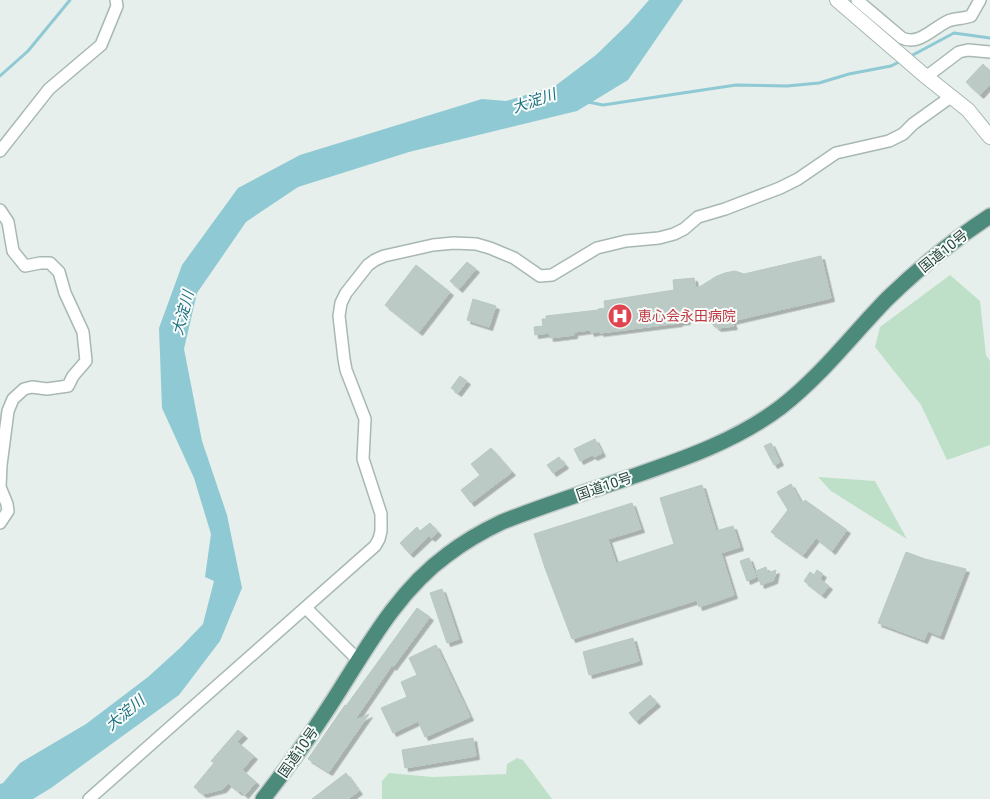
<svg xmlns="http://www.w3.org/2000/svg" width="990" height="799" viewBox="0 0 990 799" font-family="Roboto,'Noto Sans JP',sans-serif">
	<defs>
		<filter id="shadow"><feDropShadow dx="3.5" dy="3.5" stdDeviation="0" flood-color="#0004"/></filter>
	</defs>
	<rect width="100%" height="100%" fill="#e6efeb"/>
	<!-- green -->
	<path fill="#bfe0c8" d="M950,275l30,26 6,54 4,6v84l-43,15 -26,-55 -46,-58 5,-20z
		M818,477l57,4 32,58 -76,-48z
		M517,758l6,2 29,39h-170v-18l7,-8 43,4 74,-3 1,-10z"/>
	<!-- water -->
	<path fill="#8ec9d4" d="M649,0h34l-55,80 -51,31 -168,41 -111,35 -52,35 -49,71 -13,56 18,92 25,74 15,73 -22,53 -41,54 -128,93 -18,11h-33v-15l3,-1 17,-20 66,-39 62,-47 32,-29 23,-24 11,-43 -9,-4 6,-43 -17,-56 -32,-70 -3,-80 23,-63 56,-77 62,-33 182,-56 24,2 49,-15 41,-31 32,-31z"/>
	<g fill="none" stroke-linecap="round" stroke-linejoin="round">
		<!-- stream -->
		<path stroke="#8ec9d4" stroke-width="3" d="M909,57l45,-24 36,5
			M0,76l28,-25 42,-51
			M588,102l15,3 133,-20 51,1 32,-3 30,-9 42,-8 10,-5"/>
	</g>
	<!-- building -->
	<path fill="#bbcac4" stroke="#b8c9c2" filter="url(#shadow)" d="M983,64l7,7v13l-10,11 -14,-13z
		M821,256l10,42 -99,23 2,5 -16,2 -8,-6 -2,-12 -22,3 1,8 -8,1v1l-79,10v-2l-9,2 -1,-3 -16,2v3l-24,3 -1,-5 -14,2 -1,-8 9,-1 -1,-7h4v-3l52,-6v-1l7,-1 -1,-7 70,-11 -1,-10 21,-2 2,11 21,-13 8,-3 10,-2 9,3z
		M467,262l9,7 -17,20 -9,-8z
		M416,265l34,27 -31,40 -34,-27z
		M473,299l23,7 -7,21 -22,-7z
		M460,376l7,5 -9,12 -7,-5z
		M595,439l7,14 -8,4 -2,-2 -12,6 -6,-12z
		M771,443l9,19 -6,3 -10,-19z
		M491,448l21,24 -41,31 -10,-13 19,-15 -9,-11z
		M559,457l6,8 -12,8 -6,-8z
		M791,484l11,20 3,-4 42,30 -15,21 -16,-13 -13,17 -32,-23 17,-22 -11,-18z
		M702,485l14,46 17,-5 7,21 -19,6 13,42 -35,12 -2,-7 -125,39 -27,-71 -11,-34 98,-31 9,26 -33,10 8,24 58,-19 -14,-46z
		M430,523l8,9 -6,6 -3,-2 -19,18 -10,-11 17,-16 3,4z
		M906,552l19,7 41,10 -26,67 -12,-5 -4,9 -46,-17z
		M749,558l7,19 -9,4 -7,-20z
		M766,567l2,6 8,-3 -2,10 -13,5 -5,-14z
		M817,570l6,4 -3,5 9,7 -7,9 -18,-14 6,-9 4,3z
		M442,589l17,50 -12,4 -17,-50z
		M417,608l13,9 -37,50 -1,-2 -38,56 15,-7 -40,58 -21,-13 37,-54 1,1z
		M633,638l6,23 -50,14 -6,-23z
		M436,645l34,72 -45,20 -7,-16 -25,12 -12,-25 26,-11 -6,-15 16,-7 -8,-17z
		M650,695l7,8 -21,18 -7,-8z
		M238,730l6,5 -7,7 17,14 -12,14 14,12 -11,13 -5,-4 -1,1 -11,-9 -5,6 -20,5 -9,-7 20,-24 -3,-2z
		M473,738l3,18 -71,12 -3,-18z
		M346,773l13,18 -11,8h-36z"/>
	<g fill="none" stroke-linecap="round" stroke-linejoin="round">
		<defs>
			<path id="minor" d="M857,0l45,38c17,8 31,-10 46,-17 7,-3 15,-2 23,-5l9,-16
				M926,77l33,-25 9,-2 22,2
				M0,151l49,-62 52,-44 16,-39 -1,-6
				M0,210l8,12 5,29 12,15 15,-3h10l9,9 6,21 18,39 3,29 -13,15 -5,10 -21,3 -15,-2 -8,2 -11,10 -5,12 -7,54 -1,22 7,17 1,7 -8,12
				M306,608l53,53
				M89,799l286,-253 4,-7 2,-8v-17l-18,-55 2,-40 -19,-49 -2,-11 -5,-43 2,-13 5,-10 22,-28 7,-5 9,-4 49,-11 21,-2 22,1 14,4 24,10 26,18 12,-1 45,-27 29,-7 33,-3 15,-4 10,-5 14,-12 27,-8 55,-21 18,-9 38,-26 53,-12 14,-7 10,-10 39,-28"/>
			<path id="tertiary" d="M837,0l87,75 44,35 22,27"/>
			<path id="trunk" d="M263,799c21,-27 41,-54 60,-83 37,-55 69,-121 124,-161 17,-13 36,-24 55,-33 43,-17 86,-31 129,-45 52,-18 105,-36 150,-70 40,-31 71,-72 106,-108 32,-31 66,-59 103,-83"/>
		</defs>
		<!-- minor casing -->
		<use href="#minor" stroke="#a8b8b2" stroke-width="14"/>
		<!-- tertiary casing -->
		<use href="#tertiary" stroke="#a8b8b2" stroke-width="16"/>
		<!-- trunk casing -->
		<use href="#trunk" stroke="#c2cac8" stroke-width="18"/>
		<!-- minor -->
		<use href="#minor" stroke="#fff" stroke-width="11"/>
		<!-- tertiary -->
		<use href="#tertiary" stroke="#fff" stroke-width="14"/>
		<!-- trunk -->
		<use href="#trunk" stroke="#4c8a7c" stroke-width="15"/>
	</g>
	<!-- icons -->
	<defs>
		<symbol id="hospital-disc" viewBox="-11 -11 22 22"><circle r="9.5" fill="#e0444e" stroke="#f7fbf9"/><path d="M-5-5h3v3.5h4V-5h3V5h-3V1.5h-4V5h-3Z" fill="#fff"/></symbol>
	</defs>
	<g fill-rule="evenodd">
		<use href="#hospital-disc" x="606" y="302" width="28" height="28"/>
	</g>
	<g text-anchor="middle" stroke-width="4" stroke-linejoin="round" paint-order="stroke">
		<!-- street labels -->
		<g font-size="14" fill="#24423a" stroke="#f7fbf9">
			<text transform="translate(943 251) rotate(-39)" y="5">国道10号</text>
			<text transform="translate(604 486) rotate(-19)" y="5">国道10号</text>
			<text transform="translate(298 752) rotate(-55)" y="5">国道10号</text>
		</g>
		<!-- health labels -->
		<g font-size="14" fill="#be3a42" stroke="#f7fbf9" text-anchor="start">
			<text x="638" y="321">恵心会永田病院</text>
		</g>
		<!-- water labels -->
		<g font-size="15" font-style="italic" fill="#1c6f80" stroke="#f7fbf9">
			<text transform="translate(534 101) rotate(-19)" y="5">大淀川</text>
			<text transform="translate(183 313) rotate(-75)" y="5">大淀川</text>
			<text transform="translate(125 713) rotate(-40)" y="5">大淀川</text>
		</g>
	</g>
</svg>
